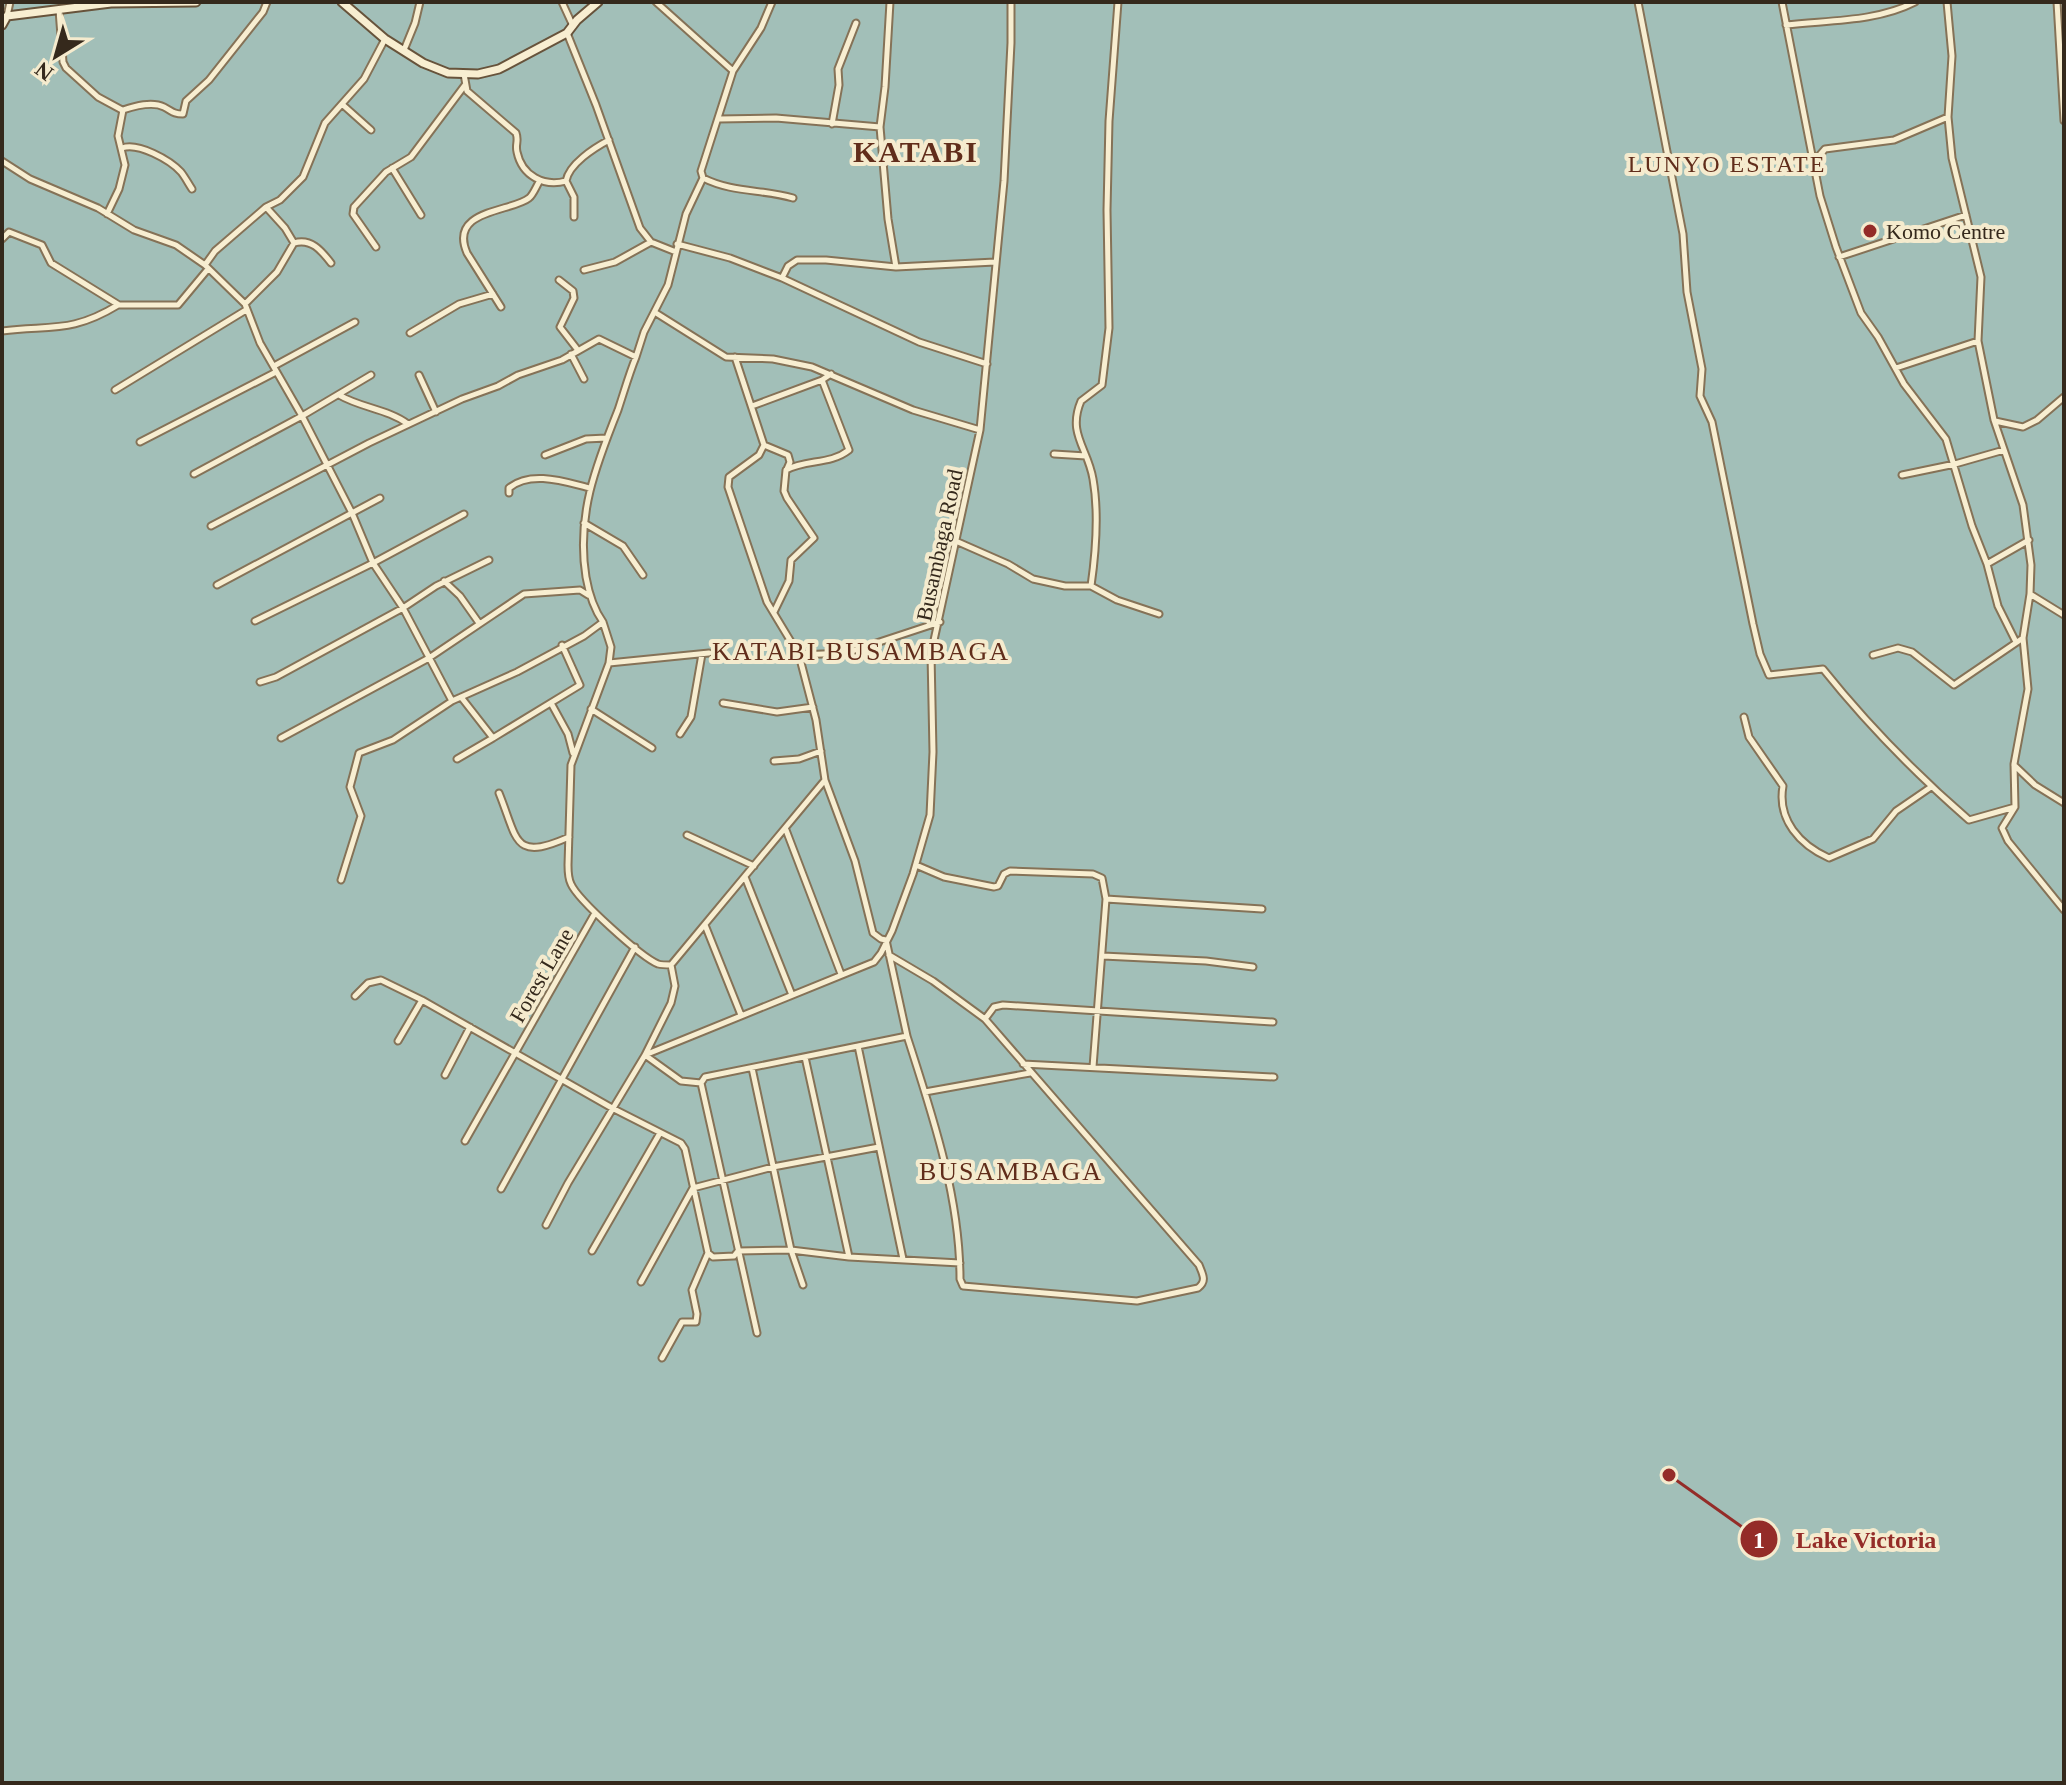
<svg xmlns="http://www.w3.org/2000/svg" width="2066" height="1785" viewBox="0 0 2066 1785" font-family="'Times New Roman',serif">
	<rect width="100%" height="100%" fill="#ede1be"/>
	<!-- water -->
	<path fill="#a2bfb8" stroke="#698c85" stroke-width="2" d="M2,2h2062v1781h-2062z"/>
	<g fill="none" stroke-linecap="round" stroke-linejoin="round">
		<defs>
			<path id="street" d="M562,2l11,24
				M656,2l77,69
				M890,2l-5,85 -5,40 8,92 8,48
				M1638,2l45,232 4,58 15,77 -2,27 12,26 41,202 7,30 9,21 54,-6c44,55 93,105 146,151l46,-13
				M1782,2l38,194 16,51 25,66 17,24 26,47 42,55 26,87 15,38 11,42 18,36
				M1947,2l5,54 -4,61 4,41 29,119 -3,64 16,79 29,85 8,60 -1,29 -7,44 5,51 -14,75 1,43 -13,21 6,13 56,69
				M2057,2l7,119
				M59,10l4,52 3,6 32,29 24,13
				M7,16l3,-14
				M1786,25c43,-5 90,-3 129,-23
				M567,33l29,72 44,123 11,14 25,10
				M404,50l11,-27 5,-21
				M464,74l3,17 49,42c3,8 -1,11 1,19 5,24 27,35 49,29 3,-17 28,-33 43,-41
				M343,105l28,25
				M719,119l57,-1 104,9
				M832,124l7,-39 -1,-16 18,-46
				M122,148c16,-6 48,12 59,24 4,5 7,11 11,17
				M2,161l28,18 68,29 36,22 42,15 29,20 40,39 15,39 42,73 50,97 21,50 30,45 49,93 65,-29 67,-36 19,-14c-10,-14 -14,-28 -17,-45 -10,-61 10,-112 32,-167 6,-18 11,-36 18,-53l8,-25 24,-47 18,-71 17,-36 -2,-7 32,-100 28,-43 11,-26
				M1813,163l12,-14 69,-9 54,-23
				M392,168l29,47
				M703,178c30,15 59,11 90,20
				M566,181l8,16v20
				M266,207l19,21 9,15c17,-5 27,7 37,20
				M107,214l12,-25 6,-24 -7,-29 5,-26c12,-4 29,-9 41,-3 8,4 9,7 19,7l3,-13 23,-21 54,-68 4,-10
				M2,239l7,-7 33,13 9,18 68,42h59l30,-36
				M677,244l53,14 52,20 6,-12 9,-6h29l70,7 99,-5
				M376,247l-23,-33 1,-7 32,-35 25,-15 54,-72
				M1839,257l127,-42
				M205,265l10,-14 51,-44 14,-7 23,-23 22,-54 39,-44 21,-40
				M584,270l31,-8 36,-20
				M782,278l137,64 68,22
				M559,280l14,11 1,7 -14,29 17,22
				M245,304l32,-32 17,-29
				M501,307l-34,-54c-19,-44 45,-41 62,-55 4,-3 7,-11 10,-16
				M656,313l70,44 47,2 39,8 101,43 67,20
				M2,331c50,-6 70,2 116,-26
				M410,333l49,-29 34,-10
				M571,354l13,25
				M735,357l29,88 -5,10 -30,22 -1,10 39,115 32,53 17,65 9,60
				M274,366l81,-44
				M1896,368l82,-27
				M419,375l17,37
				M115,390l131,-80
				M339,395c22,13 49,14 69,29
				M752,406l70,-26 9,-6
				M1995,421l28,6 14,-7 27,-23
				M140,442l136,-70
				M764,445l24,10 2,7 -3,7
				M1054,454l32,2
				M545,455l41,-16 20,-1
				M194,474l108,-58 69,-41
				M1902,475l53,-11 49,-14
				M509,493v-5c22,-18 56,-6 81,0
				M584,523l39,23 20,29
				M211,526l158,-83 93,-44 36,-13 20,-11 44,-15 37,-21 37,18
				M958,542l50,22 25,15 32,7h26c5,-35 8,-73 2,-107 -5,-31 -26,-45 -12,-78l21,-16 7,-57 -2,-118 2,-89 9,-119
				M1987,564l42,-24
				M444,581l16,15 19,27
				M217,585l163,-87
				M1091,586l26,14 42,14
				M2030,594l34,21
				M774,612l15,-31 2,-21 23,-22 -27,-40 -3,-7 2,-21c21,-11 44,-5 63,-20l-27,-70
				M255,621l118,-58 91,-49
				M603,622l8,25 -2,16 -38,102 -3,100c0,6 0,13 3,19 7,16 70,73 87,80 4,1 8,1 13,1l154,-185 30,81 18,72 8,6 5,1
				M799,655l47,-2 94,-31
				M1873,655l25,-7 14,4 42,33 69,-47
				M609,663l100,-10
				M260,682l16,-5 127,-69 33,-22 53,-26
				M461,697l32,41 87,-53 -18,-40
				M551,703l17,31 5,19
				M723,703l54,9 36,-5
				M591,709l61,39
				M1744,717l5,20 34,49c-6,34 17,59 46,72l44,-19 23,-28 35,-24
				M680,734l11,-17 11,-63
				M281,738l148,-80 95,-64 56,-4 8,5
				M457,759l36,-21
				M774,761l25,-2 22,-8
				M2014,765l21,20 29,18
				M499,793c19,47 14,69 70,44
				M786,830l55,144
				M687,835l67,31
				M916,865l28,12 50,10 4,-1 6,-12 6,-3 83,3 9,4 4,21 -13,168
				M745,877l47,118
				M341,880l20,-64 -11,-29 9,-34 34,-13 59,-39
				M1106,899l156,10
				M705,925l36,90
				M889,955l44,26 52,38 214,246c4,10 8,16 -1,23l-61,13 -174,-15 -3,-7c0,-83 -28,-165 -53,-243
				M1103,956l103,5 47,6
				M355,996l13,-13 13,-3 41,20 190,108 69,35 4,6 23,104 5,4 21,-1 4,-5 53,-1 12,35
				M985,1019l9,-12 9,-2 270,17
				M398,1041l24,-41
				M858,1046l45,213
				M805,1057l44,200
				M1023,1064l251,13
				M752,1068l39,182 58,7 111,6
				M445,1075l25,-48
				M701,1083l-20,-2 -36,-26 229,-93 7,-9 11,-22 21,-57 17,-59 3,-63 -2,-98 49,-224 24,-249 7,-138v-41
				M925,1092l105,-19
				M465,1141l130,-228
				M501,1189l134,-242
				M546,1225l22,-42 77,-128 26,-52 4,-17 -4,-21
				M592,1251l68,-118
				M641,1282l52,-94 80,-21 106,-20
				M757,1333l-56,-250 4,-6 202,-41 -21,-96
				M662,1358l20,-36h14l1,-8 -5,-24 16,-37"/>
			<path id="secondary" d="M342,2l43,37 38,24 25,10 30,1 21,-5 68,-36 10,-13 21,-18
				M2,25l5,-9 104,-13 85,-1"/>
		</defs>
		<!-- street casing -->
		<use href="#street" stroke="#857257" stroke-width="9"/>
		<!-- secondary casing -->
		<use href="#secondary" stroke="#67533b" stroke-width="11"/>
		<!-- street -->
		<use href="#street" stroke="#f8eed1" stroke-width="5"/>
		<!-- secondary -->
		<use href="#secondary" stroke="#f8eed1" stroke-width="7"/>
	</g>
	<!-- markers -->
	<circle fill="#942c28" stroke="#f5ebce" stroke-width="3" cx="1870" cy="231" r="8"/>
	<g text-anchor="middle" stroke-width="8" stroke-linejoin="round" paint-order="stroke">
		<!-- poi labels -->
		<g font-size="22" fill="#35291c" stroke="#f5ebce" text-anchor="start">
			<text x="1886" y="239">Komo Centre</text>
		</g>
		<!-- street labels -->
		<g font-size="22" fill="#35291c" stroke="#f5ebce">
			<text transform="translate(939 545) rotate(-78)" y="8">Busambaga Road</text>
			<text transform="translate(541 975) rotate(-60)" y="8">Forest Lane</text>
		</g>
		<!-- neighbourhood labels -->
		<g font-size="24" letter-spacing="2" fill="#612d1b" stroke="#f5ebce">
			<text x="1727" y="172">LUNYO ESTATE</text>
		</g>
		<!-- quarter labels -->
		<g font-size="26" letter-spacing="2" fill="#612d1b" stroke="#f5ebce">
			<text x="861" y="660">KATABI BUSAMBAGA</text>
			<text x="1011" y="1180">BUSAMBAGA</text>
		</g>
		<!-- district labels -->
		<g font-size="30" font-weight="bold" letter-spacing="2" fill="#612d1b" stroke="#f5ebce">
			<text x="916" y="162">KATABI</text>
		</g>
	</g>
	<!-- callouts -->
	<path fill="none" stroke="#942c28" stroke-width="3" d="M1669 1475L1759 1539"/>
	<g fill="#942c28" stroke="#f5ebce" stroke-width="3">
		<circle cx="1669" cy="1475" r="8"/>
		<circle cx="1759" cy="1539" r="20"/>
	</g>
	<g font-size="24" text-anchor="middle" font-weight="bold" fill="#fff">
		<text x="1759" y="1548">1</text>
	</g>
	<g font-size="24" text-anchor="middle" font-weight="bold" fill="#942c28" stroke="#f5ebce" stroke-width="8" stroke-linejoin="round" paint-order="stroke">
		<text x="1866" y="1548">Lake Victoria</text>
	</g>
	<!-- border -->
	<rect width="2066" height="1785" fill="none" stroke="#35291c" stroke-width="8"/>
	<!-- north arrow -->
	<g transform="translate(56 56) rotate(217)" stroke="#f5ebce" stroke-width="6" paint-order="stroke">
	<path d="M0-6L14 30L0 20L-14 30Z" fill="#35291c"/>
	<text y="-12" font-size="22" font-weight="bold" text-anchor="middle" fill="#35291c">N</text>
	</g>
</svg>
